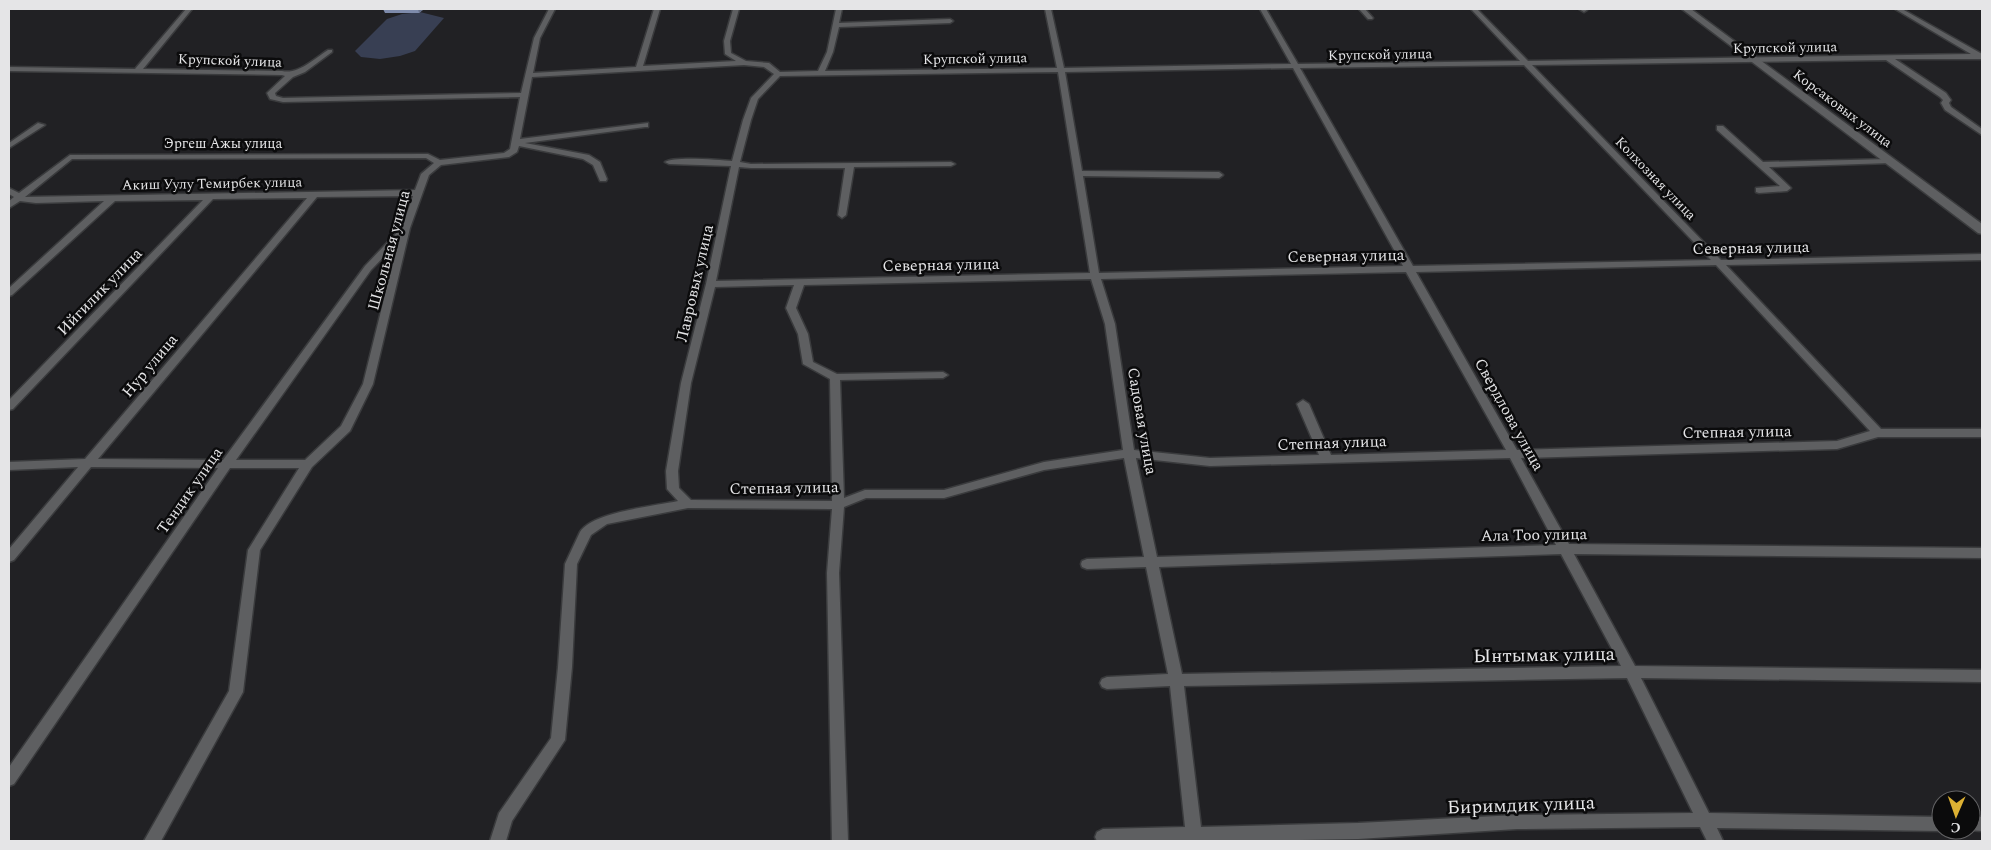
<svg xmlns="http://www.w3.org/2000/svg" width="1991" height="850" viewBox="0 0 1991 850" font-family="Spectral,serif">
	<rect width="100%" height="100%" fill="#212124"/>
	<!-- green -->
	<path fill="#383f53" d="M420,12l24,6 -29,33 -15,5 -20,3 -19,-2 -6,-6 32,-32 15,-5z"/>
	<g fill="none" stroke-linecap="round" stroke-linejoin="round">
		<defs>
			<path id="street" d="M186,9h6l-49,60 139,2c16,4 33,-13 46,-21h4v2l-27,20 -12,5 -18,16 1,3 7,2 238,-5 13,-55 15,-29h6l-15,29 -7,35 103,-6 18,-58h6l-17,57 93,-5 -11,-7 -1,-13 9,-32h6l-9,32 1,12 15,8 23,2 11,9 38,-1 9,-19 9,-43h6l-3,14 111,-4 3,2 -3,2 -111,4 -6,25 -8,19 232,-3 -12,-59h6l13,59 227,-4 -31,-55h6l32,55 222,-3 -49,-52h6l51,52 443,-7 -76,-45h7l80,45 -1,5h-86l51,34 5,7 -2,3 2,4 31,22v6l-37,-25 -4,-7 2,-3 -3,-3 -54,-37 -354,5 189,195 261,-6v6l-256,5 155,164h101v8h-104l-41,12 -316,9 48,86 413,4v10l-408,-4 61,112 347,4v12l-341,-4 68,135 232,4v13h4l-4,1 -224,-3 6,13h-16l-7,-14 -183,2 -159,10 -114,2h-147l-2,-4 2,-5 6,-3 82,-2 -15,-141 -63,3 -5,-2 -2,-4 2,-4 5,-2 61,-3 -22,-107 -59,2 -5,-2 -1,-3 1,-3 5,-2 57,-2 -20,-99 -80,12 -100,28h-78l-22,9 -5,66 9,268h-16l-5,-268 5,-64 -144,-1 -81,16 -16,11 -14,29 -5,103 -7,73 -53,81 -6,20h-16l9,-28 52,-75 7,-71 7,-103 15,-32c12,-20 75,-26 98,-31l-11,-12 -1,-18 15,-88 25,-99 25,-118 -62,-2 -4,-2c9,-6 55,-2 67,-1l11,-41 8,-22 23,-24 -10,-7 -20,-2 -212,12 -12,62 128,-16v4h-3l-120,16 64,12 11,7 7,17 -1,2h-6l-7,-16 -10,-6 -64,-13 -2,6 -8,5 -68,8 -12,10 -19,53 -37,156 -23,47 -38,36 -52,83 -17,142 -82,149h-17l85,-150 19,-141 51,-82h-69l-216,316 -5,2v-19l209,-299 -127,-1 -77,93 -5,2v-13l69,-82 -69,3v-8l76,-3 222,-261 -94,1 -200,210 -4,1v-10l194,-200 -88,1 -103,94 -3,1v-8l95,-87 -68,2 -16,-2 -11,7v-7l5,-4 -5,-3v-6l10,5 51,-38 358,-1 12,6 64,-7 6,-4 10,-52 -237,5 -13,-3 -3,-6 18,-17 -3,-1 -273,-4v-4l126,2zM1524,65l187,195 -298,6 -113,-198zM1293,68l110,198 -304,7 -16,-97 136,2 4,-3 -4,-3 -137,-1 -17,-99zM1058,72l32,201 -374,8 23,-114 12,1h94l-7,47 4,3 4,-3 8,-48 97,-1 4,-2 -4,-2 -200,2 -11,-2 11,-42 7,-21 22,-23zM426,158l8,5 -13,11 -6,16 -390,7 47,-38zM413,196l-11,31 -37,39 -142,194 -125,-1 219,-262zM398,242l-35,142 -22,42 -36,34h-69l135,-190zM1716,265l154,166 -33,10 -320,9 -101,-178zM1406,272l100,178 -175,5 -22,-51 -6,-4 -6,4 22,51 -109,3 -76,-8 -19,-126 -14,-45zM1091,279l14,45 18,126 -79,12 -100,28h-79l-21,8 -4,-118 103,-2 5,-3 -5,-3 -106,2 -24,-12 -5,-28 -12,-26 8,-23zM794,285l-8,23 12,26 5,30 27,15 2,122 -141,-1 -12,-12 -1,-17 13,-88 24,-96zM1136,458l74,8 300,-8 46,87 -399,12zM1561,554l60,112 -439,8 -23,-107zM1627,678l66,135 -176,2 -159,8 -157,4 -17,-141z
				M1359,9h6l8,9 -1,1h-4z
				M1579,9h7l1,1 -3,2z
				M38,123l7,2 -36,23v-5z
				M1717,126h6l40,36 127,-3 4,2 -4,2 -121,4 22,21 -4,3 -28,2 -3,-1v-4l24,-2 -63,-56z
				M1971,817h11v14l-15,-1h4z"/>
			<path id="secondary" d="M1682,9h9l291,215v10l-4,-1z"/>
		</defs>
		<!-- street casing -->
		<use href="#street" stroke="#3a3b3d" stroke-width="3"/>
		<!-- secondary casing -->
		<use href="#secondary" stroke="#3a3b3d" stroke-width="3"/>
		<!-- street -->
		<use href="#street" fill="#5e5f61" fill-rule="evenodd"/>
		<!-- secondary -->
		<use href="#secondary" fill="#5e5f61" fill-rule="evenodd"/>
	</g>
	<!-- wall -->
	<path fill="#7e8bab" d="M383,9h41l-5,4h-34z"/>
	<!-- shaded-wall -->
	<path fill="#67718b" d="M418,9h6l-5,4z"/>
	<g text-anchor="middle" stroke-width="5" stroke-linejoin="round" paint-order="stroke">
		<!-- far-street labels -->
		<g font-size="14" fill="#e5e5e7" stroke="#0b0b0c">
			<text transform="translate(1785 47) rotate(-1)" y="5">Крупской улица</text>
			<text transform="translate(1380 54) rotate(-1)" y="5">Крупской улица</text>
			<text transform="translate(975 58) rotate(-1)" y="5">Крупской улица</text>
			<text transform="translate(230 60) rotate(2)" y="5">Крупской улица</text>
			<text transform="translate(1843 108) rotate(37)" y="5">Корсаковых улица</text>
			<text x="223" y="148">Эргеш Ажы улица</text>
			<text transform="translate(1656 178) rotate(46)" y="5">Колхозная улица</text>
			<text transform="translate(212 183) rotate(-1)" y="5">Акиш Уулу Темирбек улица</text>
		</g>
		<!-- street labels -->
		<g font-size="16" fill="#e5e5e7" stroke="#0b0b0c">
			<text transform="translate(1751 247) rotate(-1)" y="6">Северная улица</text>
			<text transform="translate(388 250) rotate(-75)" y="6">Школьная улица</text>
			<text transform="translate(1346 255) rotate(-1)" y="6">Северная улица</text>
			<text transform="translate(941 264) rotate(-1)" y="6">Северная улица</text>
			<text transform="translate(694 283) rotate(-77)" y="6">Лавровых улица</text>
			<text transform="translate(99 291) rotate(-46)" y="6">Ийгилик улица</text>
			<text transform="translate(149 365) rotate(-50)" y="6">Нур улица</text>
			<text transform="translate(1510 414) rotate(61)" y="6">Свердлова улица</text>
			<text transform="translate(1143 421) rotate(80)" y="6">Садовая улица</text>
			<text transform="translate(1737 431) rotate(-1)" y="6">Степная улица</text>
			<text transform="translate(1332 442) rotate(-2)" y="6">Степная улица</text>
			<text transform="translate(784 487) rotate(-1)" y="6">Степная улица</text>
			<text transform="translate(189 490) rotate(-55)" y="6">Тендик улица</text>
			<text transform="translate(1534 534) rotate(-1)" y="6">Ала Тоо улица</text>
		</g>
		<!-- near-street labels -->
		<g font-size="19" fill="#e5e5e7" stroke="#0b0b0c">
			<text transform="translate(1544 654) rotate(-1)" y="7">Ынтымак улица</text>
			<text transform="translate(1521 804) rotate(-2)" y="7">Биримдик улица</text>
		</g>
	</g>
	<!-- border -->
	<rect width="1991" height="850" fill="none" stroke="#e5e5e7" stroke-width="20"/>
	<!-- north arrow -->
	<g transform="translate(1956 815) rotate(182)"><circle r="24" fill="#0b0b0c" stroke="#626264"/>
	<path d="M0-4L9 19L0 12L-9 19Z" fill="#ddb133"/>
	<text y="-8" font-size="14" font-weight="bold" text-anchor="middle" fill="#e5e5e7">С</text>
	</g>
</svg>
